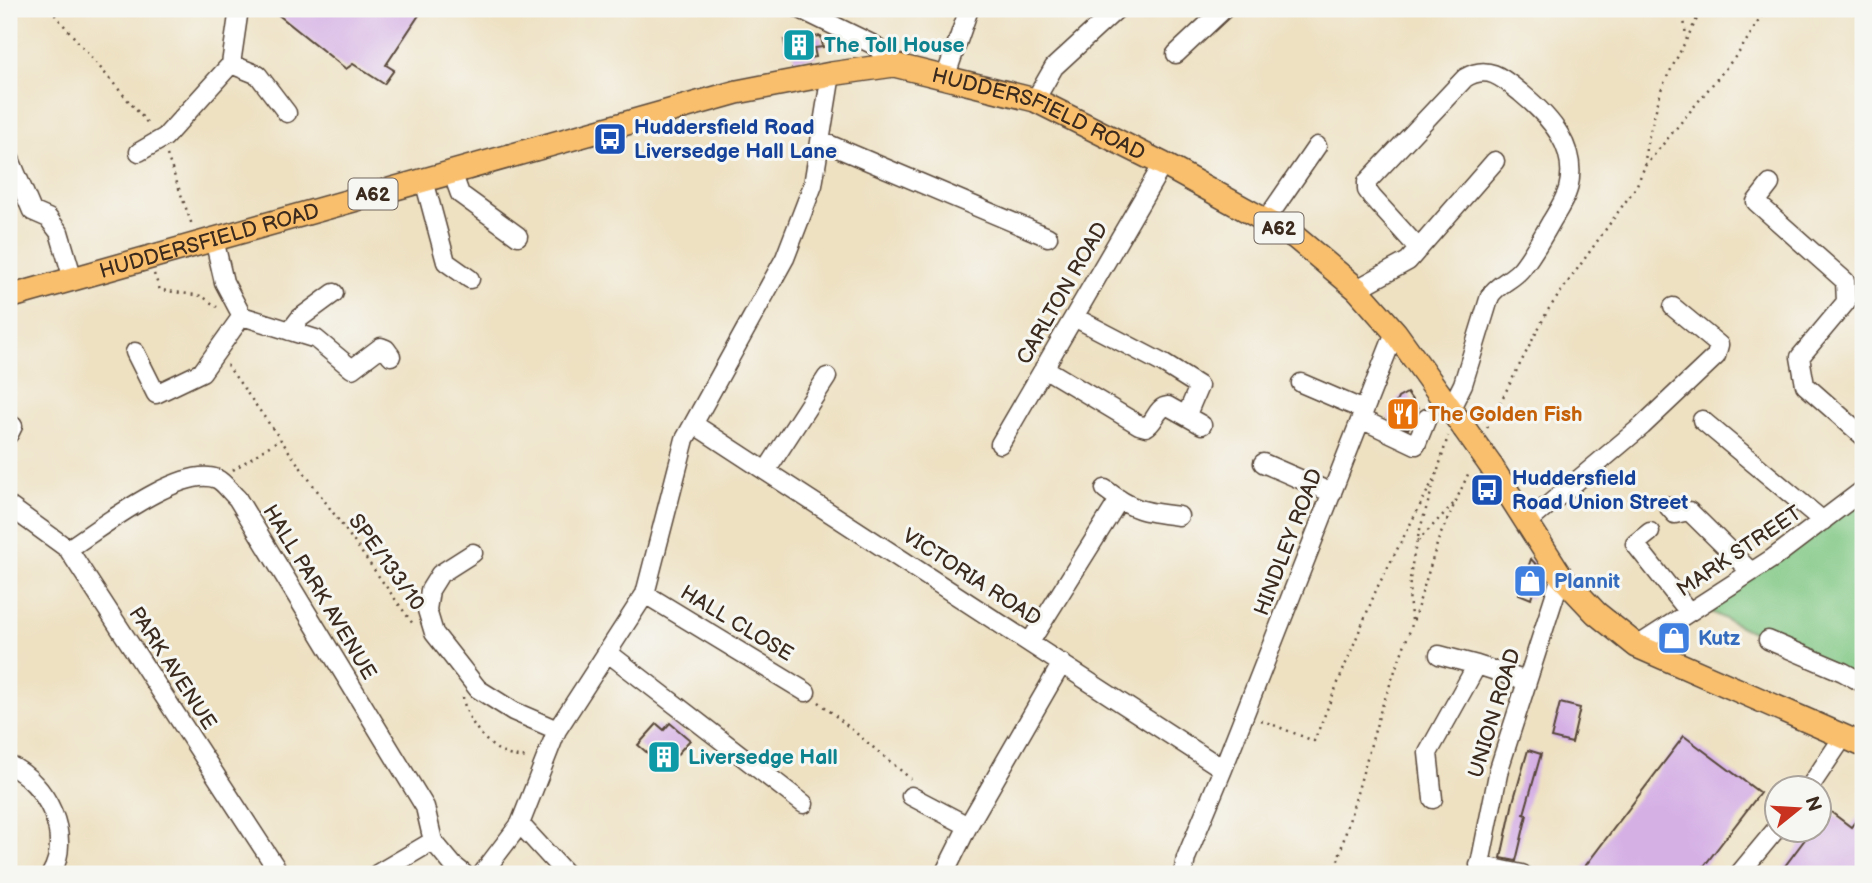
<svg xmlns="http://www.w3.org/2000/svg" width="1872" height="883" viewBox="0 0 1872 883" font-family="'Balsamiq Sans',sans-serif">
	<rect width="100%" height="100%" fill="#f6f6f2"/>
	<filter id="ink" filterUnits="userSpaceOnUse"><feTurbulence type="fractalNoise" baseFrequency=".0143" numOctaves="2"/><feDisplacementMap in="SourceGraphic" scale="14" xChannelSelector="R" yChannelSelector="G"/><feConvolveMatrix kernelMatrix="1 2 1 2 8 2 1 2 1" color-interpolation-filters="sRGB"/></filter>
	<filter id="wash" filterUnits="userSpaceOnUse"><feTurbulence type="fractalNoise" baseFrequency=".00686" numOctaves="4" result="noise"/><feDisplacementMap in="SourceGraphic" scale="28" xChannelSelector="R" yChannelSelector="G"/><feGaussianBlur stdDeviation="1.57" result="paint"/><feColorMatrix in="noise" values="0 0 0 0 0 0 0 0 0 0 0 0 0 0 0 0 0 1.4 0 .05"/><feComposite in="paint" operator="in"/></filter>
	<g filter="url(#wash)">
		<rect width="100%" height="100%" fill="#eee1c2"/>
		<!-- green -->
		<path fill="#80c783" stroke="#5e7850" stroke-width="2" d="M1863,495v183l-95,-38 -65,-32z"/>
		<g id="blocks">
			<!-- building -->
			<path fill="#d5b0e5" d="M271,9h152l-37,56 8,5 -10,14 -31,-20 -7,5z
				M821,36l2,11 -9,1 2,9 -22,3 -1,-9 -7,1 -2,-12z
				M1407,393l11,15 -10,21 -20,-10 10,-21z
				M1531,559l9,10 -9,30 -12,-5z
				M1560,703l20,5 -8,35 -21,-5z
				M670,723l20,17 -25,28 -27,-23 19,-21 7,6z
				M1684,736l76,57 -62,81h-108l-7,-5z
				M1528,750l13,4 -17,60 3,1 -11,46 -15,-3 12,-56z
				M1827,809l24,18 12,-16v63h-84l33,-44h7v-10z"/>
		</g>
	</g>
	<g filter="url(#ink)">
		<use href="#blocks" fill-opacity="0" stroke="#564537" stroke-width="2"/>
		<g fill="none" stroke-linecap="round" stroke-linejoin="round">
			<defs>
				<path id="minor" d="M800,9l74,36 20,20
					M1176,54l48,-45
					M231,64l8,-55
					M945,78l24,-69
					M1035,100l19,-33 63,-58
					M821,141l227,96
					M139,152l26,-15 66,-73 27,11 29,38
					M10,159l22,52 16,7 11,14 14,47
					M452,172l8,22 58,42
					M424,180l22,82 24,17
					M1770,184l-14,18 89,79 1,21 -46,55 5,28 58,51
					M1266,220l51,-74
					M214,239l10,43 18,34 74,23 36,30 29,-22 5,2 5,7
					M1419,249l-47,-52 -5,-7v-8l98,-104c23,-14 38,0 56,15 29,24 58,55 47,96 -3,11 -11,23 -17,33 -9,16 -18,32 -29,46 -9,12 -24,15 -32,28l-27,88 -12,24
					M1357,289l51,-28 87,-100
					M1074,317l90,47 35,22 -11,26
					M290,331l10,-13 34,-25
					M135,352l21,42 46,-22 40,-56
					M1044,368l95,57 7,2c10,-5 10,-20 22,-21l34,19
					M1301,383l63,27
					M1361,419l55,26 11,-27
					M1702,420l121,101
					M695,425l528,344
					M9,434l4,-8
					M1000,444l163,-280
					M1263,463l69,30
					M766,471l61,-94
					M1105,489c28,22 40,23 74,27
					M9,506l59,43 212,325
					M1668,506l7,8 14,-3 62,61
					M1527,523l115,-97 74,-70 3,-11 -46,-38
					M1650,532l-15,12 54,68
					M68,549c31,-20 114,-85 149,-70 7,3 14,14 20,19l188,309 8,34 20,24 11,9
					M473,553l-33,21 -10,16 -3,20 7,23 44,56 35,22 44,19
					M645,594l161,98
					M1768,640l75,32 20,11
					M1030,642l89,-142
					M1637,646l136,-88 90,-68
					M607,652l197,152
					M1439,655l38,10
					M9,765c38,18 64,71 42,109
					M1809,788l35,-52
					M911,796l57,30
					M1433,799l-5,-46 49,-88 50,16
					M520,824l46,50
					M1479,865l43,9
					M377,874l56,-33
					M482,874l38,-50 37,-94 88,-136 40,-155 100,-181 28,-73 18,-111
					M944,874l24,-48 94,-163
					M1183,874l3,-16 37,-89 172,-437
					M1478,874l21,-105 62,-193
					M1739,874l39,-47"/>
				<g id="major">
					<path id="s1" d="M9,297l728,-205 94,-18 63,-9 141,35 128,64 132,73 62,52 38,43 69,96"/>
					<path d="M1491,466l70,110 35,37 41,33 226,99"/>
				</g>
			</defs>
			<!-- minor casing -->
			<use href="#minor" stroke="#564537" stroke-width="21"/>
			<!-- major casing -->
			<use href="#major" stroke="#564537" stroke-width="26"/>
			<!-- path -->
			<path stroke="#564537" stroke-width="2.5" stroke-dasharray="2 5" stroke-linecap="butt" d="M50,9l100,117
				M1683,9l3,28
				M167,155l25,70
				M1645,166l95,-115 26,-42
				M154,274l6,16 42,6 15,11
				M227,365l186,259
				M1487,428l61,-118 88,-123 9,-21 1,-19 16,-60 40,-78
				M233,470l47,-31
				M1438,470l10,-34
				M1418,541l39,-41
				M1412,620c-10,-45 11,-100 24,-143
				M463,697c2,21 23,49 43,57 7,3 16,3 23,4
				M819,702l92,77
				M1261,720l53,21 63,-153 61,-117
				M1334,874l47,-165 32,-87 26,-84 31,-68"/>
			<!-- minor -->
			<use href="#minor" stroke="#fff" stroke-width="18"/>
			<!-- major -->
			<use href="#major" stroke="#f9bf6d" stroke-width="23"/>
			<defs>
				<path id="major-bridge" d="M1464,428l27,38"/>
			</defs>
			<!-- major-bridge casing -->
			<use href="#major-bridge" stroke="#564537" stroke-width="26" stroke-linecap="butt"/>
			<!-- major-bridge -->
			<use href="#major-bridge" stroke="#f9bf6d" stroke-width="23"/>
		</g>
	</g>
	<!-- icons -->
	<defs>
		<symbol id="building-square" viewBox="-11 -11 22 22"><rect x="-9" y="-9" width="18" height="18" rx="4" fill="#0f9aa8" stroke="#f6f6f2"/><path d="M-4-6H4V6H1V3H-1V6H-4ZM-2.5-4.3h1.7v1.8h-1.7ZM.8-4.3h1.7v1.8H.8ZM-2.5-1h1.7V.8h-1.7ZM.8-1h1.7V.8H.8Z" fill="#fff"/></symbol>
		<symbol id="bus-square" viewBox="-11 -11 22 22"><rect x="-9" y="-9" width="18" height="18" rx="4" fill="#1a4fb4" stroke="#f6f6f2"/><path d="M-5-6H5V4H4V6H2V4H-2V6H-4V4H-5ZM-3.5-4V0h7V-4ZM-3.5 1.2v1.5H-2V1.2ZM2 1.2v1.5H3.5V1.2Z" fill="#fff"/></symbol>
		<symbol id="restaurant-square" viewBox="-11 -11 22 22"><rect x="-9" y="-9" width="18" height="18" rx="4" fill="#e8710a" stroke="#f6f6f2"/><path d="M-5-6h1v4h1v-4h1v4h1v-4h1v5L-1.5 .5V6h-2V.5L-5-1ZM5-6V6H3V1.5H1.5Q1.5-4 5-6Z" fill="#fff"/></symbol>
		<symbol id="shop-square" viewBox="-11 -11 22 22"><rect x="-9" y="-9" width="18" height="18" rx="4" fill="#3f7fe0" stroke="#f6f6f2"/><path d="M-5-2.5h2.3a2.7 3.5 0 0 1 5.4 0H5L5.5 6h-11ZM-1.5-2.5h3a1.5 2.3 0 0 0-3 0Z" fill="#fff"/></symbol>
	</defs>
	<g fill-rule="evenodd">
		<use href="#building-square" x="780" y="26" width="38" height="38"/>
		<use href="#bus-square" x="591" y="120" width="38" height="38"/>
		<use href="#restaurant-square" x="1384" y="395" width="38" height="38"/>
		<use href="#bus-square" x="1468" y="471" width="38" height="38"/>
		<use href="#shop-square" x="1511" y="562" width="38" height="38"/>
		<use href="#shop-square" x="1655" y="619" width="38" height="38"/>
		<use href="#building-square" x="645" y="738" width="38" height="38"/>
	</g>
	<g text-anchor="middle" stroke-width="6" stroke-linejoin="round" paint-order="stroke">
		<!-- shield labels -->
		<g fill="#f6f6f2" stroke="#73675e" stroke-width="2">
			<rect x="348.5" y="178.5" width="49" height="31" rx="5"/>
			<rect x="1254.5" y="212.5" width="49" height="31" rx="5"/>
		</g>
		<g font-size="19" font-weight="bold" fill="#3b2a1e">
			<text x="373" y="201">A62</text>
			<text x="1279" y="235">A62</text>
		</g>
		<!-- culture labels -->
		<g font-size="21" font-weight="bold" fill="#0d838f" stroke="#f6f6f2" text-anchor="start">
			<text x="824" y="52">The Toll House</text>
			<text x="688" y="764">Liversedge Hall</text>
		</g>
		<!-- street labels -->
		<g font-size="21" fill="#3b2a1e" stroke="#f6f6f2">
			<text dy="7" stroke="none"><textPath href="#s1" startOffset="1069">HUDDERSFIELD ROAD</textPath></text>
			<text dy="7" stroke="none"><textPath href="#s1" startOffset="208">HUDDERSFIELD ROAD</textPath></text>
			<text transform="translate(1062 293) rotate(-60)" y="7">CARLTON ROAD</text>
			<text transform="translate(1288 542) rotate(-69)" y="7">HINDLEY ROAD</text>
			<text transform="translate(1739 551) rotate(-34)" y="7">MARK STREET</text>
			<text transform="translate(387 562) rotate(54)" y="7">SPE/133/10</text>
			<text transform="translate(972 577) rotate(33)" y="7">VICTORIA ROAD</text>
			<text transform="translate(320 592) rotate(59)" y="7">HALL PARK AVENUE</text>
			<text transform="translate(737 623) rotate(31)" y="7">HALL CLOSE</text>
			<text transform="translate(173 668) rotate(57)" y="7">PARK AVENUE</text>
			<text transform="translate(1494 713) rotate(-73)" y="7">UNION ROAD</text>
		</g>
		<!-- transit labels -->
		<g font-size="21" font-weight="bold" fill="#164399" stroke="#f6f6f2" text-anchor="start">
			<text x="634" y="134">Huddersfield Road<tspan x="634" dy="24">Liversedge Hall Lane</tspan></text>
			<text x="1512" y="485">Huddersfield<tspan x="1512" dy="24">Road Union Street</tspan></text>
		</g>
		<!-- food labels -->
		<g font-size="21" font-weight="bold" fill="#c56008" stroke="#f6f6f2" text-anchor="start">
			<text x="1428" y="421">The Golden Fish</text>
		</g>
		<!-- shop labels -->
		<g font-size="21" font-weight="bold" fill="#366cbe" stroke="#f6f6f2" text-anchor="start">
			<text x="1554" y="588">Plannit</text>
			<text x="1698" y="645">Kutz</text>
		</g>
	</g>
	<!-- margin -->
	<rect width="1872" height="883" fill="none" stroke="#f6f6f2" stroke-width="35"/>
	<!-- north arrow -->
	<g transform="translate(1798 809) rotate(72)"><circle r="33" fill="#f6f6f2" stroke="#aba49d" stroke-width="2"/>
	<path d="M0-5L12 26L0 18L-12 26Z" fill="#c8321e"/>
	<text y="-10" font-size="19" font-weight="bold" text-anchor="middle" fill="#3b2a1e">N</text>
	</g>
</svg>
